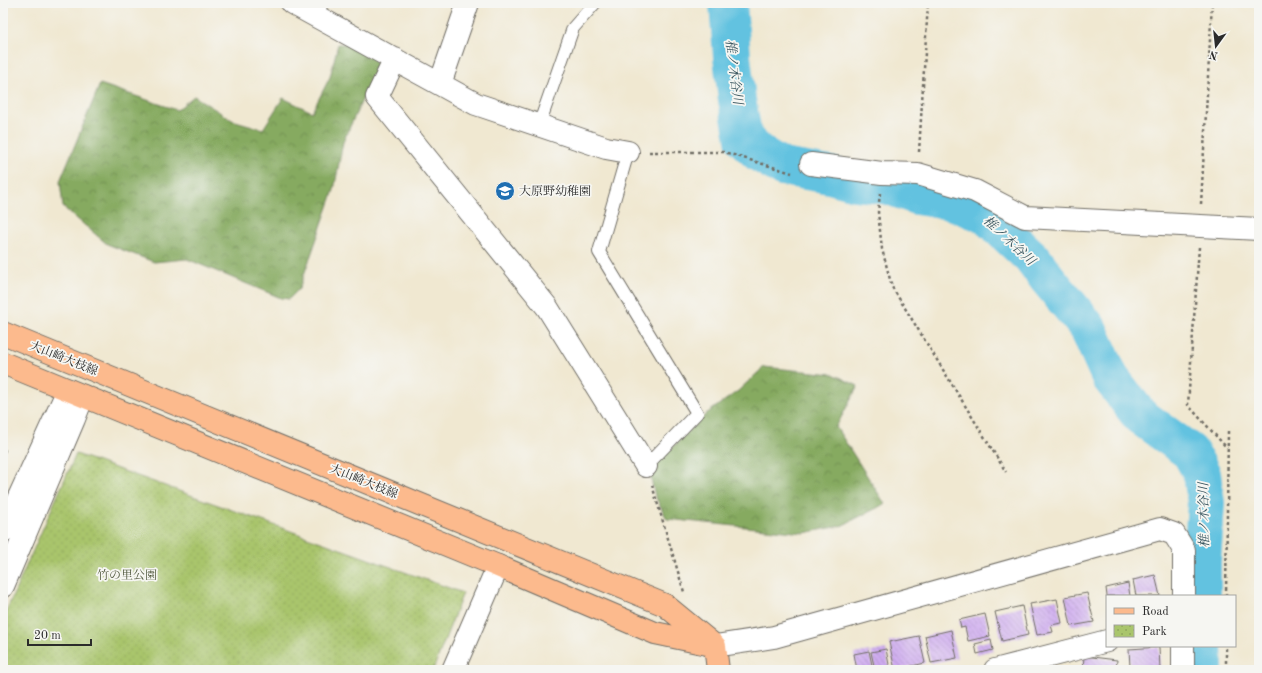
<svg xmlns="http://www.w3.org/2000/svg" width="1262" height="673" viewBox="0 0 1262 673" font-family="'Old Standard TT','Noto Serif JP',serif">
	<defs>
		<pattern id="forest-crowns" width="20" height="18" patternUnits="userSpaceOnUse"><rect width="20" height="18" fill="#86aa60"/><path d="M2 6a3 3 0 1 1 6 0M12 15a3 3 0 1 1 6 0" fill="none" stroke="#6e8b4f"/></pattern>
		<pattern id="park-dots" width="8" height="8" patternUnits="userSpaceOnUse"><rect width="8" height="8" fill="#a9c56c"/><path d="M2 2h.1M6 6h.1" fill="none" stroke="#92a95e" stroke-width="1.8" stroke-linecap="round"/></pattern>
		<pattern id="building-back-hatch" width="6" height="6" patternUnits="userSpaceOnUse"><rect width="6" height="6" fill="#cfacf0"/><path d="M-1 5l2 2M0 0l6 6M5-1l2 2" fill="none" stroke="#a88cc3"/></pattern>
	</defs>
	<rect width="100%" height="100%" fill="#f6f6f2"/>
	<filter id="ink" filterUnits="userSpaceOnUse"><feTurbulence type="fractalNoise" baseFrequency=".025" numOctaves="2"/><feDisplacementMap in="SourceGraphic" scale="8" xChannelSelector="R" yChannelSelector="G"/><feConvolveMatrix kernelMatrix="1 2 1 2 8 2 1 2 1" color-interpolation-filters="sRGB"/></filter>
	<filter id="wash" filterUnits="userSpaceOnUse"><feTurbulence type="fractalNoise" baseFrequency=".012" numOctaves="4" result="noise"/><feDisplacementMap in="SourceGraphic" scale="16" xChannelSelector="R" yChannelSelector="G"/><feGaussianBlur stdDeviation="0.9" result="paint"/><feColorMatrix in="noise" values="0 0 0 0 0 0 0 0 0 0 0 0 0 0 0 0 0 1.4 0 .05"/><feComposite in="paint" operator="in"/></filter>
	<g filter="url(#wash)">
		<rect width="100%" height="100%" fill="#f0e8d1"/>
		<!-- forest -->
		<path fill="url(#forest-crowns)" stroke="#586a46" d="M338,44h11l23,13 6,8 -35,77 -9,48 -35,99 -10,10 -8,-1 -94,-39 -33,3 -47,-18 -44,-37 -3,-26 40,-97 77,26 17,-14 38,24 31,9 20,-31 29,14 18,-35z
			M764,367l69,7 25,12 -22,41 49,77 -44,22 -37,7 -137,-14 -12,-23 -6,-26 57,-56 32,-23z"/>
		<!-- park -->
		<path fill="url(#park-dots)" stroke="#6a784c" d="M76,454l387,139 -30,77h-418l-12,-4v-48z"/>
		<g fill="none" stroke-linecap="round" stroke-linejoin="round">
			<!-- river -->
			<path stroke="#62c2e0" stroke-width="38" d="M728,3l4,54 5,43 7,39 15,14 23,14 48,8 25,7 34,4 27,10 35,5 36,15 46,43 14,19 41,50 22,49 30,39 50,36 12,22 4,29 -4,59v34
				M1203,646l1,24"/>
		</g>
		<g id="blocks">
			<!-- building -->
			<path fill="url(#building-back-hatch)" d="M1155,575l5,21h-24l-3,-16z
				M1128,583l2,13h-23l-1,-8z
				M1087,593l7,29 -23,4 -6,-29z
				M1057,599l5,24 -11,2 2,7 -16,3 -7,-31z
				M1022,606l6,29 -26,6 -7,-29z
				M985,614l5,22 -22,5 -3,-14 -4,1 -2,-8z
				M951,630l6,28 -26,5 -6,-27z
				M919,636l6,27 -30,7 -6,-28z
				M991,640l2,10 -16,4 -2,-10z
				M1159,647l1,23h-26v-4l-4,1 -1,-18z
				M886,649l4,21h-15l-4,-18z
				M869,651l4,19h-16l-3,-16z
				M1084,656l33,4 -1,10h-33z
				M832,666l1,4h-18v-1z"/>
		</g>
	</g>
	<g filter="url(#ink)">
		<use href="#blocks" fill-opacity="0" stroke="#706d65" stroke-width="1"/>
		<g fill="none" stroke-linecap="round" stroke-linejoin="round">
			<defs>
				<path id="service" d="M317,16l5,-13
					M539,125l34,-97 22,-25
					M628,152l-29,100 98,161 -51,53"/>
				<path id="minor" d="M292,3l184,101 130,44 22,4
					M395,59l-18,38 170,210 99,159
					M440,84l28,-81
					M811,164l71,9 36,1 57,17 50,26 234,12
					M3,532l65,-142
					M3,586l71,-167 9,-23
					M715,646l59,-9 386,-108 14,5 10,16v46
					M453,670l45,-104
					M995,670l112,-29
					M1183,670v-24"/>
				<path id="primary" d="M3,333l662,272 50,41 3,24
					M3,363l495,203 157,67 57,12"/>
			</defs>
			<!-- service casing -->
			<use href="#service" stroke="#706d65" stroke-width="14"/>
			<!-- minor casing -->
			<use href="#minor" stroke="#706d65" stroke-width="24"/>
			<!-- primary casing -->
			<use href="#primary" stroke="#706d65" stroke-width="24"/>
			<!-- path -->
			<path stroke="#706d65" stroke-width="2.5" stroke-dasharray="3 3" stroke-linecap="butt" d="M649,152h75l68,21
				M919,152l9,-149
				M880,193l-2,19 4,37 10,38 114,185
				M1201,204l11,-201
				M1199,247l-11,158 39,43
				M3,450l3,1
				M652,485l32,107
				M1226,596l2,-165
				M1226,669l33,1
				M1226,669v-23"/>
			<!-- service -->
			<use href="#service" stroke="#fff" stroke-width="12"/>
			<!-- minor -->
			<use href="#minor" stroke="#fff" stroke-width="22"/>
			<!-- primary -->
			<use href="#primary" stroke="#fcba8d" stroke-width="22"/>
		</g>
	</g>
	<!-- icons -->
	<defs>
		<symbol id="school-disc" viewBox="-11 -11 22 22"><circle r="9.5" fill="#1f6fb2" stroke="#f6f6f2"/><path d="M0-5L7-2L0 1L-7-2ZM-4 1L0 2.5L4 1V4Q0 6-4 4Z" fill="#fff"/></symbol>
	</defs>
	<g fill-rule="evenodd">
		<use href="#school-disc" x="494" y="180" width="22" height="22"/>
	</g>
	<g text-anchor="middle" stroke-width="3.5" stroke-linejoin="round" paint-order="stroke">
		<!-- poi labels -->
		<g font-size="12" fill="#2b2b2b" stroke="#f6f6f2" text-anchor="start">
			<text x="519" y="195">大原野幼稚園</text>
		</g>
		<!-- street labels -->
		<g font-size="12" fill="#2b2b2b" stroke="#f6f6f2">
			<text transform="translate(64 358) rotate(22)" y="4">大山崎大枝線</text>
			<text transform="translate(364 481) rotate(22)" y="4">大山崎大枝線</text>
		</g>
		<!-- park labels -->
		<g font-size="12" fill="#51593e" stroke="#f6f6f2">
			<text x="127" y="579">竹の里公園</text>
		</g>
		<!-- water labels -->
		<g font-size="13" font-style="italic" fill="#3c5861" stroke="#f6f6f2">
			<text transform="translate(735 72) rotate(83)" y="5">椎ノ木谷川</text>
			<text transform="translate(1010 240) rotate(43)" y="5">椎ノ木谷川</text>
			<text transform="translate(1203 515) rotate(-91)" y="5">椎ノ木谷川</text>
		</g>
	</g>
	<!-- margin -->
	<rect width="1262" height="673" fill="none" stroke="#f6f6f2" stroke-width="16"/>
	<!-- legend -->
	<rect x="1106" y="595" width="130" height="52" fill="#f6f6f2" stroke="#a5a5a2"/>
	<rect x="1114" y="608" width="20" height="6" fill="#fcba8d" stroke="#a5a5a2"/>
	<text x="1142" y="615" font-size="12" fill="#2b2b2b">Road</text>
	<rect x="1114" y="625" width="20" height="12" fill="url(#park-dots)" stroke="#a5a5a2"/>
	<text x="1142" y="635" font-size="12" fill="#2b2b2b">Park</text>
	<!-- north arrow -->
	<g transform="translate(1216 46) rotate(195)" stroke="#f6f6f2" stroke-width="3" paint-order="stroke">
	<path d="M0-3L7 15L0 10L-7 15Z" fill="#2b2b2b"/>
	<text y="-6" font-size="11" font-weight="bold" text-anchor="middle" fill="#2b2b2b">N</text>
	</g>
	<!-- scale -->
	<path d="M28 639v6h63v-6" fill="none" stroke="#2b2b2b" stroke-width="2"/>
	<text x="34" y="639" font-size="12" fill="#2b2b2b" stroke="#f6f6f2" stroke-width="3" paint-order="stroke">20 m</text>
</svg>
